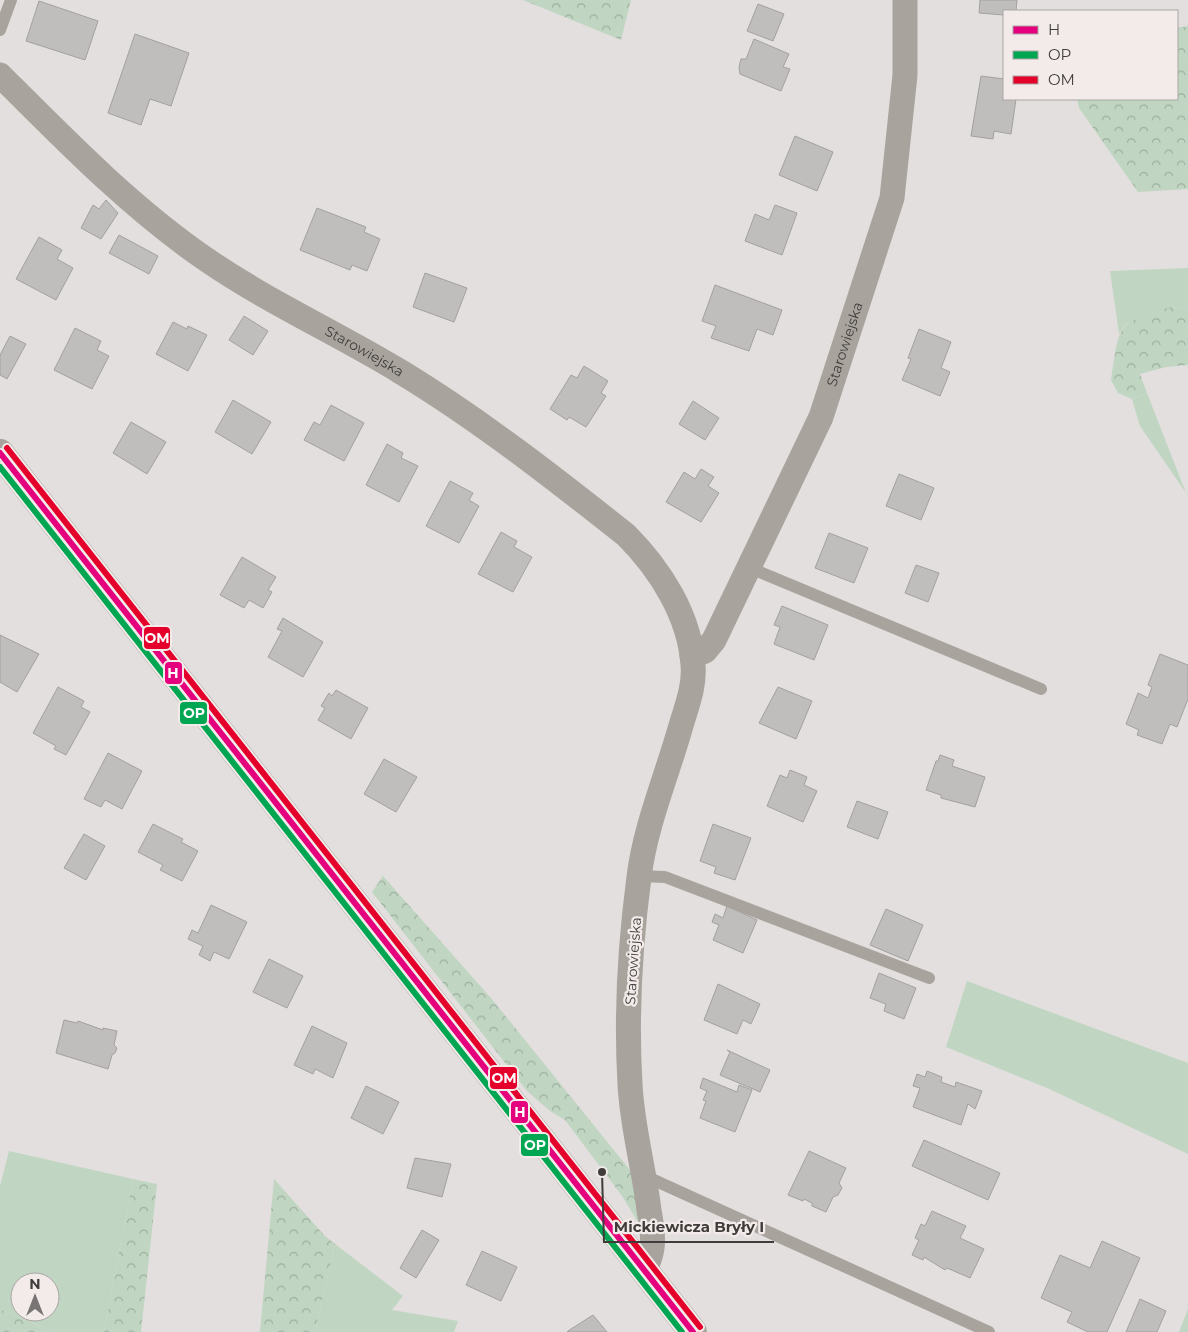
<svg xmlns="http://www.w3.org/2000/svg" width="1188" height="1332" viewBox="0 0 1188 1332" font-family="Montserrat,sans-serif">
	<defs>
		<pattern id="forest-crowns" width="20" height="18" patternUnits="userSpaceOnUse" patternTransform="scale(1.25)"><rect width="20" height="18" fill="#c0d6c2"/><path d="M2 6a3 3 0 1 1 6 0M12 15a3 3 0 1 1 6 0" fill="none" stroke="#9daf9f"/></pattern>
	</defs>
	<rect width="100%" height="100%" fill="#e3dfde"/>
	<!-- green -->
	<path fill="#c0d6c2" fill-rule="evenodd" d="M1188,268v41l-17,-2 -45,17 -7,10 -9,-63z
		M1147,393l39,100 -46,-67 -8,-27z
		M967,981l221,82v91l-141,-66 -101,-41z
		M9,1151l124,28 -29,153h-50l-54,-23v-123zM20,1282h30v30h-30z
		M335,1244l68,52 -11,14 66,11 -4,11h-139z
		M1188,1309v23h-9z"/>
	<!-- forest -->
	<path fill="url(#forest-crowns)" d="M523,0h108l-10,40z
		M1188,26v163l-50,3 -59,-84 -2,-9h100v-71z
		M1171,307l17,2v56l-22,2 -26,7 7,19 -15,6 -14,-6 -7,-13c9,-55 3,-57 60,-73z
		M383,876l108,122 143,177 7,52 -19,-31 -57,-76 -15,-9 -23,-20 -155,-199z
		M133,1179l24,5 -16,148h-37z
		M274,1179l51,57 10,8 -20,88h-55z
		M0,1309l54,23h-54z"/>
	<!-- building -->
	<path fill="#c0bdbd" stroke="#a3a0a0" d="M980,0h37l-1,11h-12v4l-25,-2z
		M39,1l59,20 -13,39 -59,-19z
		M758,4l26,10 -11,27 -26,-10z
		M135,34l54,19 -18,53 -21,-7 -9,26 -33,-12z
		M754,39l35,15 -6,13 7,2 -9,22 -41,-17 -1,-7 2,-8h5z
		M981,76l23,3v20h12l-5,35 -17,-3 -1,8 -22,-3z
		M795,136l38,16 -16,39 -38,-16z
		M106,200l12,13 -17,26 -20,-11 12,-23 6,4z
		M775,205l22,8 -15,42 -37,-14 10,-27 14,6z
		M317,208l49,19 -2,5 16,7 -13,32 -15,-6 -2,5 -50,-20z
		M119,235l39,21 -9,18 -40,-21z
		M39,237l23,13 -5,9 16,9 -17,32 -40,-21z
		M425,273l42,15 -13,34 -41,-15z
		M715,285l67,25 -9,25 -16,-6 -8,22 -38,-13 5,-12 -14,-5z
		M244,316l24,15 -15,24 -24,-15z
		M173,322l14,7 1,-3 19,9 -19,36 -32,-17z
		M75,328l26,13 -4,9 12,6 -17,33 -38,-19z
		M919,329l32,13 -10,26 9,4 -10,24 -38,-16 9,-21 -3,-1z
		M10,336l16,8 -19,35 -7,-4v-20z
		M584,366l24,15 -7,12 5,3 -20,31 -17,-10 -2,3 -17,-11 21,-34 6,3z
		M233,400l38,22 -19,32 -37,-22z
		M693,401l26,17 -14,22 -26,-16z
		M331,405l33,18 -20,38 -40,-21 10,-18 6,3z
		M131,422l35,20 -19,32 -34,-21z
		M387,444l16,9 -2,5 17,8 -19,36 -33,-17z
		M701,469l13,8 -6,9 11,7 -18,29 -35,-20 18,-30 11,7z
		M899,474l35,14 -13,32 -35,-14z
		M450,481l23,12 -4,7 10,6 -20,37 -33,-17z
		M501,532l16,9 -3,6 18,10 -19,35 -35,-18z
		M829,533l39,15 -14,35 -39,-15z
		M242,557l34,20 -8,13 4,2 -9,16 -14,-8 -5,8 -24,-13z
		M916,565l23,8 -11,29 -23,-9z
		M782,606l46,19 -14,35 -40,-16 6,-17 -6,-2z
		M283,618l40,24 -20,35 -35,-20 14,-26 -5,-2z
		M0,635l39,19 -22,38 -17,-10z
		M1160,654l28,11v34l-11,28 -7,-3 -8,20 -25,-9 2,-5 -13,-6 12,-31 10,5 4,-11 -4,-2z
		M58,687l26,14 -3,6 9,5 -24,43 -12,-6 2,-3 -23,-13z
		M778,687l34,14 -16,38 -37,-16z
		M336,690l32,18 -17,31 -33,-19 7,-12 -4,-2 8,-13 3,3z
		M108,753l34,18 -20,38 -17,-9 -4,7 -17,-8z
		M940,755l14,5 -2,6 33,11 -10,30 -34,-9v-3l-15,-5 10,-29h2z
		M384,759l33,18 -21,35 -32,-18z
		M790,770l17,7 -3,8 13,6 -14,31 -36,-16 13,-31 7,3z
		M857,801l31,11 -10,27 -31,-12z
		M153,824l30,15 -2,3 17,9 -16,30 -22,-11 3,-5 -25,-13z
		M713,824l38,14 -16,42 -21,-7 2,-6 -16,-6z
		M84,834l21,12 -19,34 -22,-12z
		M211,905l36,17 -18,37 -15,-7 -4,9 -11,-6 4,-9 -15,-7 4,-9 6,3z
		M727,906l30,14 -14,33 -30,-13 6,-15 -7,-3 3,-8 8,4z
		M886,909l37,16 -15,36 -38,-16z
		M269,959l34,17 -16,32 -34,-16z
		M879,973l37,15 -12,31 -20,-8 2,-7 -16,-6z
		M718,984l42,20 -9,20 -8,-4 -6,14 -33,-14z
		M64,1020l13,3 1,-2 25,9v-2l14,3 -3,14 3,3 -2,5 -3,2 -4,14 -52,-16z
		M312,1026l35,17 -14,35 -18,-9 -2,5 -19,-9z
		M727,1050l43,20 -10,22 -40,-17 10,-23z
		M927,1071l15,6 -1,5 14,5 1,-5 26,9 -7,18 -7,-5 -7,21 -48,-18 7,-19 -7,-2 4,-12 8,3z
		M703,1078l34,14 2,-7 13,5 -17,42 -35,-14 6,-17 -3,-1 4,-9 -7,-3z
		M366,1086l33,16 -16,32 -32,-16z
		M924,1140l76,33 -12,27 -76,-34z
		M809,1151l37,17 -7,15 3,5 -4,7 -5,2 -7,15 -14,-6v-3l-8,-4 -1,2 -15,-6z
		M415,1158l36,6 -9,33 -35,-9z
		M932,1211l34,15 -6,12 24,11 -14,29 -23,-10 -2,2 -21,-13 -1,3 -11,-5 7,-15 -4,-2 6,-14 4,2z
		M422,1230l17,10 -23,38 -16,-10z
		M1102,1241l38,17 -33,74h-19l-21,-10 5,-10 -31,-14 19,-43 30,13z
		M482,1251l35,16 -16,34 -35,-16z
		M1140,1299l26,12 -9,21h-31z
		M593,1315l14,17h-40l1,-1z"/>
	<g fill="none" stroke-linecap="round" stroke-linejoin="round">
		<!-- service -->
		<path stroke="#a8a49d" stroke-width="12" d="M0,30l11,-30
			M750,568l291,121
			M639,876l26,1 264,101
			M645,1176l344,156"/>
		<!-- minor -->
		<g stroke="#a8a49d" stroke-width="25">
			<path id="s1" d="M0,75c65,65 131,133 207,185 61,42 130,73 194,112 79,48 153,106 225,163 34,34 64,81 67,130 2,22 -7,43 -13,64 -14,49 -35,98 -41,148 -9,68 -13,139 -9,207 2,43 14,84 19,126 2,12 5,25 3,38 -1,7 -4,15 -7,22"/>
			<path id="s2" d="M692,656l13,-5 9,-11 107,-223 71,-219 13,-123v-75"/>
		</g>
		<!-- tertiary -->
		<path stroke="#a8a49d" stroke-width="28" d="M0,453l693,879"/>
		<defs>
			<path id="bus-1" d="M0,453l693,879"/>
			<path id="bus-2" d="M0,467l682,865"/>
			<path id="bus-3" d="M7,448l693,879"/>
		</defs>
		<!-- bus-1 casing -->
		<use href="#bus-1" stroke="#f2ebe9" stroke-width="10"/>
		<!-- bus-2 casing -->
		<use href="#bus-2" stroke="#f2ebe9" stroke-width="10"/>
		<!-- bus-3 casing -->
		<use href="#bus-3" stroke="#f2ebe9" stroke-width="10"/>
		<!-- bus-1 -->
		<use href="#bus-1" stroke="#e5007d" stroke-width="6"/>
		<!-- bus-2 -->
		<use href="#bus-2" stroke="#00a651" stroke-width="6"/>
		<!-- bus-3 -->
		<use href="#bus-3" stroke="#e4002b" stroke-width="6"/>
	</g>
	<g text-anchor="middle" stroke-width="4.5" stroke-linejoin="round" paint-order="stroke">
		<!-- street labels -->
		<g font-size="14" fill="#3f3c3b" stroke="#f2ebe9">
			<text dy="5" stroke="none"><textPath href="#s2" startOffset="352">Starowiejska</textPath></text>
			<text dy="5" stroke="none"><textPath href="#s1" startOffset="460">Starowiejska</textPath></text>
			<text transform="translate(633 961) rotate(-86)" y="5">Starowiejska</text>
		</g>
	</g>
	<!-- callouts -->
	<path fill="none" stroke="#3f3c3b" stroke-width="2" d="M602 1172L604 1242H774"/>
	<circle fill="#3f3c3b" stroke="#f2ebe9" stroke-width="2" cx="602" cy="1172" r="5"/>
	<g font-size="15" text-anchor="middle" font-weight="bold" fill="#3f3c3b" stroke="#f2ebe9" stroke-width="4.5" stroke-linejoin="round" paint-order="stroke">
		<text x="689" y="1232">Mickiewicza Bryły I</text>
	</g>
	<g stroke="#f2ebe9" stroke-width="2">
		<rect x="143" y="626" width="28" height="24" rx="5" fill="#e4002b"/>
		<rect x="164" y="661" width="19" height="24" rx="5" fill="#e5007d"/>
		<rect x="179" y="701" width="29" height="24" rx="5" fill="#00a651"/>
		<rect x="489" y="1066" width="29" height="24" rx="5" fill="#e4002b"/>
		<rect x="510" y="1100" width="19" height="24" rx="5" fill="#e5007d"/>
		<rect x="520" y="1133" width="29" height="24" rx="5" fill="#00a651"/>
	</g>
	<g font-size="14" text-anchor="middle" font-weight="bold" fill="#fff">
		<text x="157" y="643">OM</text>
		<text x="173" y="678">H</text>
		<text x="194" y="718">OP</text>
		<text x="504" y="1083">OM</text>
		<text x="520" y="1117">H</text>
		<text x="535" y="1150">OP</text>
	</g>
	<!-- legend -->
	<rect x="1003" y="10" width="175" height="90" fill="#f2ebe9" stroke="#aaa5a3"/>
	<rect x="1013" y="26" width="25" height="8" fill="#e5007d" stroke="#aaa5a3"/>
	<text x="1048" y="35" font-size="15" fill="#3f3c3b">H</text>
	<rect x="1013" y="51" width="25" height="8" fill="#00a651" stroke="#aaa5a3"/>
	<text x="1048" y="60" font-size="15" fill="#3f3c3b">OP</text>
	<rect x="1013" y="76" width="25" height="8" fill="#e4002b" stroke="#aaa5a3"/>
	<text x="1048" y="85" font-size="15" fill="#3f3c3b">OM</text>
	<!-- north arrow -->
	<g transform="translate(35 1297)"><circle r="24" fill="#f2ebe9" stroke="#aaa5a3"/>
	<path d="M0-4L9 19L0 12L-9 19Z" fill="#787574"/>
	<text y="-8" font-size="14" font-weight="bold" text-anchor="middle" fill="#3f3c3b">N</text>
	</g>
</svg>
